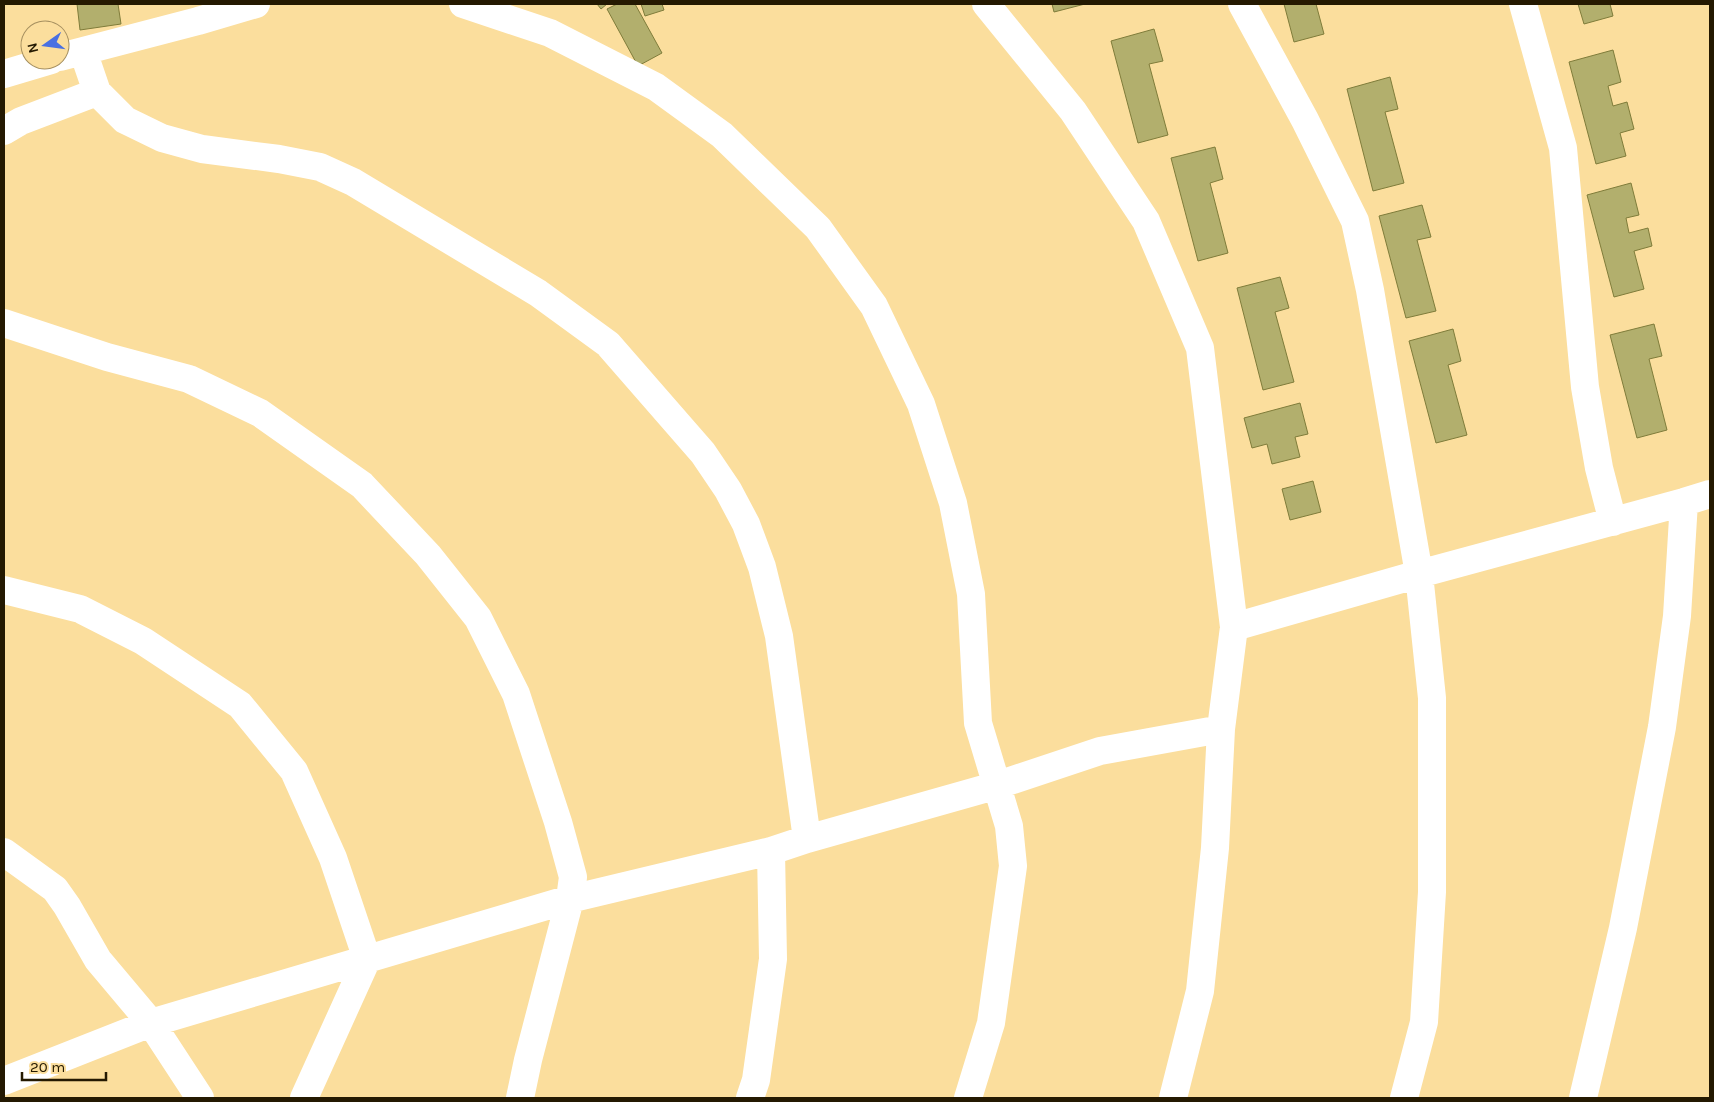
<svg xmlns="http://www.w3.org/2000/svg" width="1714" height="1102" viewBox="0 0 1714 1102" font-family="Karla,sans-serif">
	<rect width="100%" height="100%" fill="#fbde9d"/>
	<!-- building -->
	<path fill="#b2af6d" stroke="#7f7c3a" d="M77,4h41l3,20 -41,6z
		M597,4h10l-6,5z
		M617,4h18l27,49 -24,13 -31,-57z
		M641,4h21l2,6 -19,6z
		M1052,4h33l-31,8z
		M1284,4h32l8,30 -30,8z
		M1578,4h32l3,12 -29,8z
		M1154,29l9,32 -14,3 19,71 -30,8 -27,-102z
		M1613,50l8,32 -13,4 5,20 14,-4 7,27 -14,4 6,23 -30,8 -27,-102z
		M1390,77l8,32 -13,3 19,71 -31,8 -26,-102z
		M1215,147l8,32 -13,4 18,70 -30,8 -27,-103z
		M1631,183l8,32 -13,3 3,15 19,-5 4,18 -18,5 10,38 -30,8 -27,-102z
		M1422,205l9,32 -14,3 19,71 -30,7 -27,-102z
		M1280,277l9,31 -14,4 19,70 -31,8 -26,-102z
		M1654,324l8,32 -13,3 18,71 -30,8 -27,-103z
		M1453,329l8,32 -13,4 19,70 -31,8 -27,-102z
		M1300,403l8,31 -13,3 5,20 -28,7 -5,-20 -15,4 -8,-30z
		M1313,481l8,31 -31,8 -8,-31z"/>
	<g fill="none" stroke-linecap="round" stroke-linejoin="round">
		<!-- minor -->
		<path stroke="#fff" stroke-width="28" d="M463,4l87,29 106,54 66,48 96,93 56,78 47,98 32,99 18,91 7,129 31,103 4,40 -22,157 -23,75
			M986,4l87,107 73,110 54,127 34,279 -13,102 -6,119 -15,143 -27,107
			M1242,4l63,116 50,101 15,69 49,284 13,124v194l-8,130 -20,76
			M1523,4l40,144 22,239 14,81 14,54
			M83,51l14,41 28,28 37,18 40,11 77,10 41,8 33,15 185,111 70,51 95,109 25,37 18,34 16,43 17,69 28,203
			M60,57l138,-36 58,-17
			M4,74l47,-14
			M4,131l17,-10 76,-29
			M4,323l103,34 82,22 71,34 102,72 66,70 50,63 38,76 42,128 15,55 -3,22 -42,161 -8,38
			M4,590l76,19 63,32 97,64 54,66 39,87 34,101 -63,139
			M1234,627l185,-53 265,-72 26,-8
			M4,852l51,37 12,17 31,54 53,63 49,75
			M4,1081l147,-58 419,-124 201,-48 36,-12 191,-54 102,-34 121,-22
			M750,1098l6,-18 17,-121 -2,-108
			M1583,1098l40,-170 39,-201 15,-111 7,-114"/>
	</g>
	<!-- border -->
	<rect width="1714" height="1102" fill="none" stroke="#241901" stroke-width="10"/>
	<!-- north arrow -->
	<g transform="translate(45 45) rotate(256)"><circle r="24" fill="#fbde9d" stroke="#a58f5f"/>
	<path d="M0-4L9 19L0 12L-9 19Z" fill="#4970e2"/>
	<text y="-8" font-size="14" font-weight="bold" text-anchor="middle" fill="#241901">N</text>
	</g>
	<!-- scale -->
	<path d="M22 1072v8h84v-8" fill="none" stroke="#241901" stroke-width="2.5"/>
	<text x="30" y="1072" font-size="15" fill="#241901" stroke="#fbde9d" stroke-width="4" paint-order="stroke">20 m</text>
</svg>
